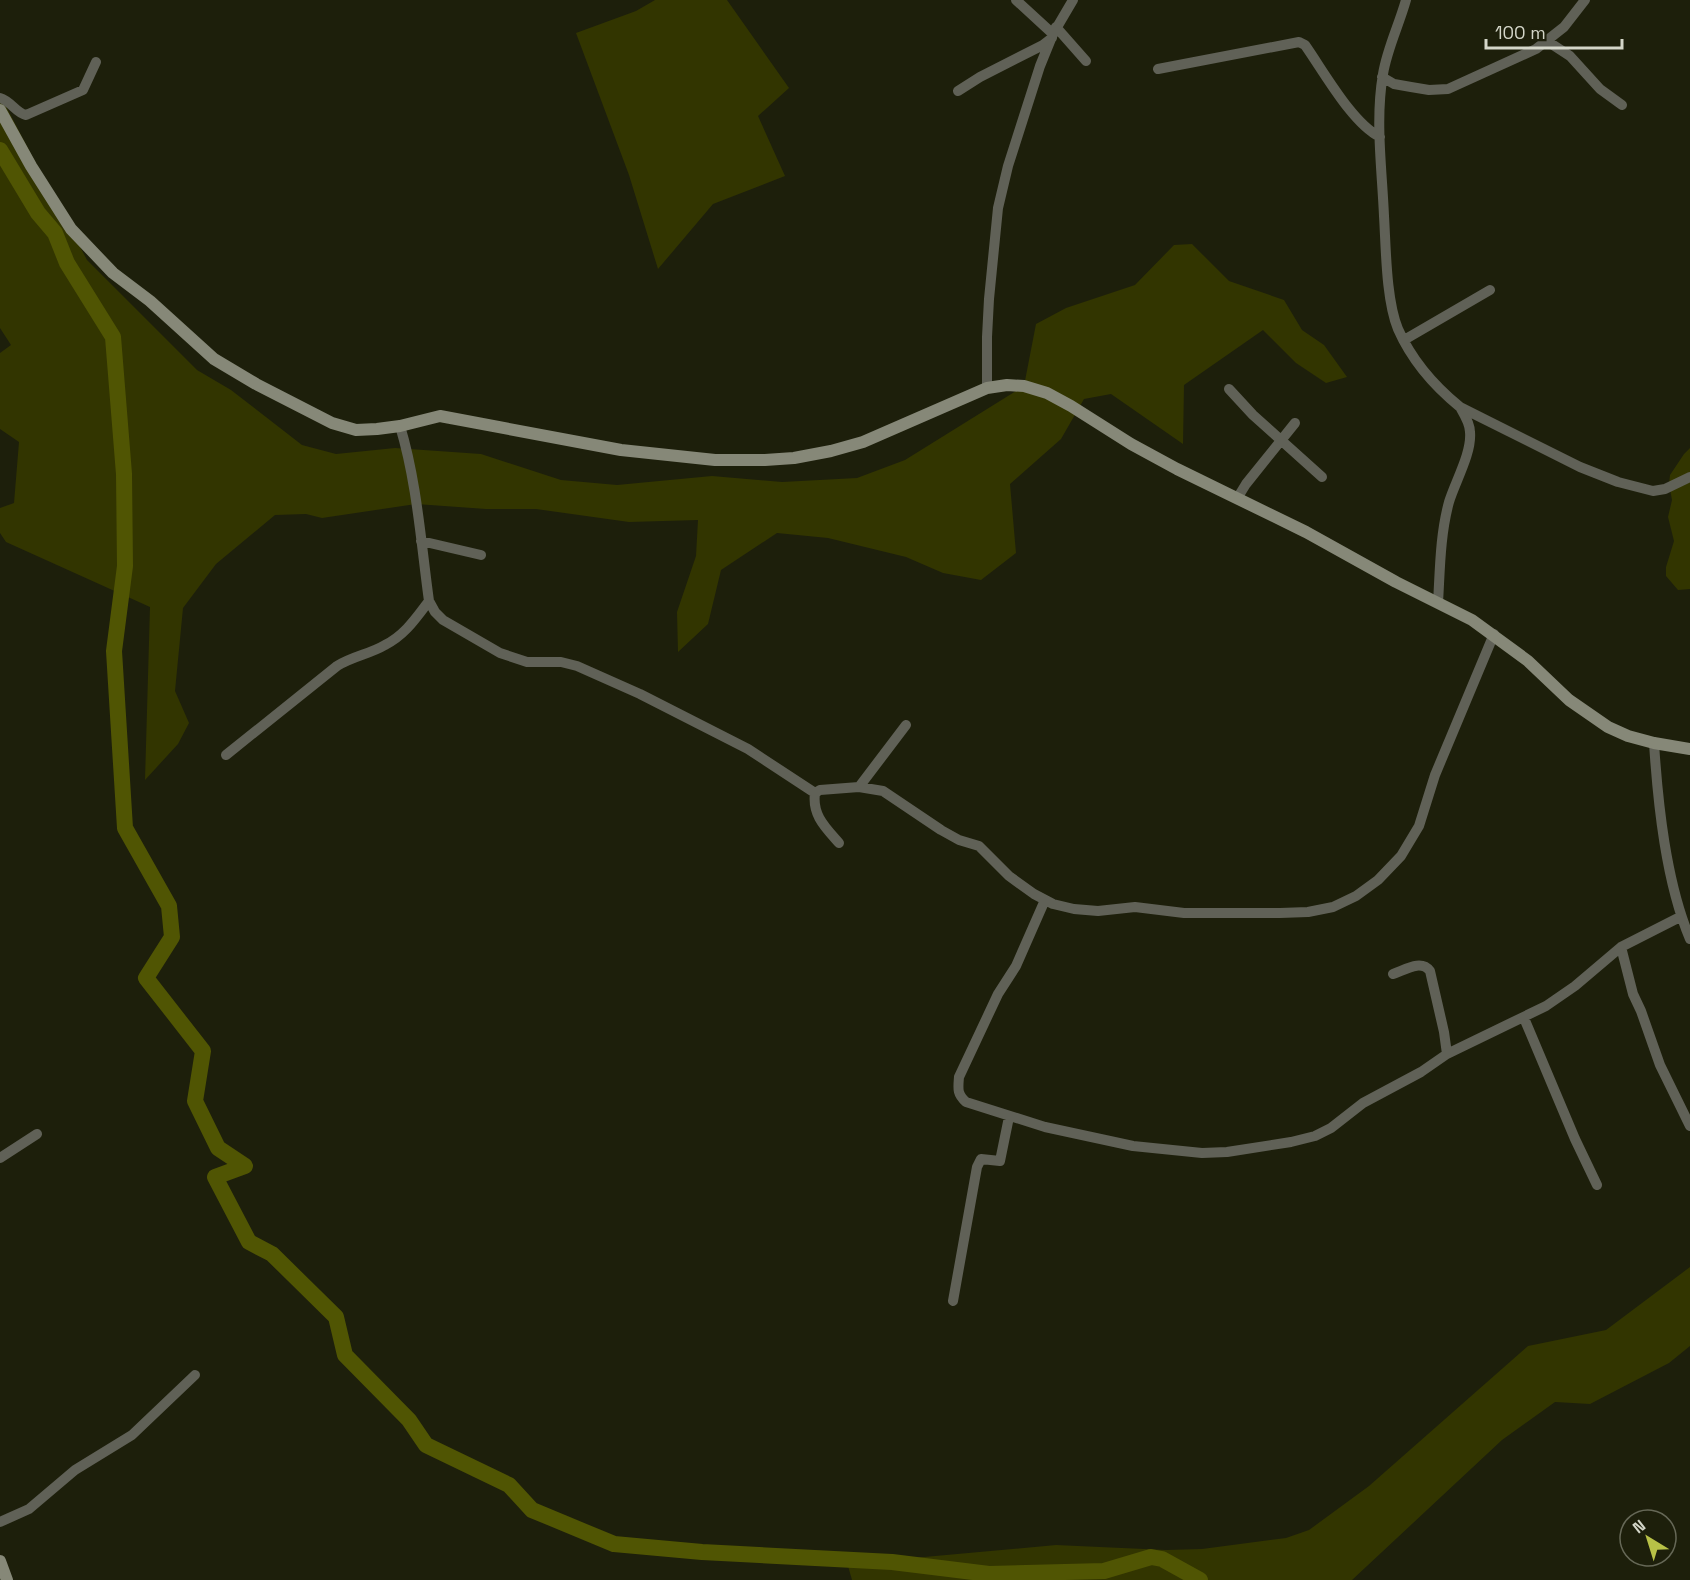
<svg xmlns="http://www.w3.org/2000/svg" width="1690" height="1580" viewBox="0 0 1690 1580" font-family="'Space Grotesk',sans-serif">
	<rect width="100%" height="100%" fill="#1d1f0b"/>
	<!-- green -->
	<path fill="#323500" d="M655,0h72l62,88 -31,28 27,60 -72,28 -55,65 -29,-94 -53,-142 60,-22z
		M0,95l87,165 110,110 34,20 71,55 34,9 59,-6 86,6 80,26 56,5 95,-9 70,6 75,-4 48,-18 119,-74 12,-62 30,-16 69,-23 39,-40 18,-1 37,37 55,19 18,30 22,15 23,32 -21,6 -30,-20 -33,-33 -79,55 -1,59 -72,-50 -27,5 -23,40 -51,45 6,69 -35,27 -38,-7 -37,-16 -78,-19 -51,-5 -56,37 -13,54 -30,28 -1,-40 19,-56 2,-36 -69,2 -93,-13h-50l-70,-5 -94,14 -16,-4 -31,1 -59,49 -33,44 -8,83 14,32 -11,21 -33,36 5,-173 -144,-65 -6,-9v-25l14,-5 5,-61 -19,-13v-76l11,-8 -11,-17z
		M1690,448v141l-12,1 -12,-14v-9l8,-26 -6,-24 4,-17 -3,-16 1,-9 14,-21z
		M1690,1267v79l-21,17 -79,41 -35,-2 -53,38 -150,140h-500l-8,-28 36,9 176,-16 110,5 36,-1 84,-11 23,-8 60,-44 159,-140 78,-16z"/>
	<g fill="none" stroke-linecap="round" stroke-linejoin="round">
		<!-- river -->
		<path stroke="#505503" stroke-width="16" d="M0,150l38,63 17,20 12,30 46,74 11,137 1,92 -11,85 11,177 44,78 3,31 -26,41 57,73 -8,50 23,47 27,18 -30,11 34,65 23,12 64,63 9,38 64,65 17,25 83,40 23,25 82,34 88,8 190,10 97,12 115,-3 47,-14 11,2 38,21"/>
		<!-- street -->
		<path stroke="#606157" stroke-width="10" d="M1016,0l37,34
			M1406,0c-7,25 -19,49 -23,74 -8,46 -1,95 1,142 2,32 2,84 14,113 14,32 35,56 62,78l120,60 38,15 35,9 12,-2 25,-12
			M1056,27l30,34
			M1547,41l23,15 30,33 22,16
			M1158,69l141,-27 6,3c19,27 47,78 75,92
			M1382,77l12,7 17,3 18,3 19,-1 88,-40 28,-22 21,-27
			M958,91l22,-14 63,-32 9,-7
			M0,98c11,3 16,15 26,17l57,-25 13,-28
			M1404,340l86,-50
			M987,388v-51l2,-38 9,-91 10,-42 32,-100 13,-32 20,-34
			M1229,389l24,26 69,62
			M400,426c17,56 21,117 29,175l6,11 8,8 57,33 27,9h34l16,4 63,28 108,55 67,44 5,-3 39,-3 24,4 58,39 18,10 20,6 30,30 25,18 19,10 21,5 24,2 37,-4 49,6h96l28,-1 25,-5 23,-11 22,-16 23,-24 18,-30 16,-51 59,-141
			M1238,497l8,-13 49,-61
			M421,541l60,14
			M1438,603c2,-33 2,-68 11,-101 6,-20 23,-49 21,-70 0,-9 -6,-18 -10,-25
			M1654,743c4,62 12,139 36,196
			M226,755l111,-89c16,-10 33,-12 48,-21 20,-10 31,-27 44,-44
			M859,787l47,-62
			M815,793c-3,22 10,34 24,50
			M1045,900l-29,66 -18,28 -39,83c-1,12 -2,17 7,25l79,25 88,19 69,7 25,-1 64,-10 24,-6 16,-8 32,-25 58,-31 26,-18 99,-48 29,-20 46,-39 59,-30
			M1621,947l12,47 8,17 19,54 30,61
			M1393,974c12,-4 28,-15 37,-3l14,61 3,22
			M1524,1018l51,121 22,46
			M0,1158l37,-24
			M953,1301l24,-134 4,-8 19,2 9,-44
			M0,1522l29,-13 46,-39 57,-35 63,-60"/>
		<!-- secondary -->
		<path stroke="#868878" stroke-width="12" d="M0,110l31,56 40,63 42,44 37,28 64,58 42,25 76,39 24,7 21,-1 23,-3 40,-10 181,34 94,10h50l29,-2 37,-7 32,-9 124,-54 20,-3 17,1 23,7 24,13 60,38 46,25 129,63 90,50 76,38 56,41 41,39 39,27 20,9 26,7 36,6
			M0,1561l7,19"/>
	</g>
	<!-- north arrow -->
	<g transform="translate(1648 1538) rotate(322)"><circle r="28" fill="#1d1f0b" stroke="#666857" stroke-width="1.5"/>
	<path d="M0-4.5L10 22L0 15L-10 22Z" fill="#b8c147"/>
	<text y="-9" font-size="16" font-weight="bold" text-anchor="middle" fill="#d4d6c9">N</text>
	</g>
	<!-- scale -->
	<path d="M1486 39v9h136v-9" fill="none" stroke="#d4d6c9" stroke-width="3"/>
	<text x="1495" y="39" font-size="18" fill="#d4d6c9" stroke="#1d1f0b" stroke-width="4.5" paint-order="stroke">100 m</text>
</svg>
